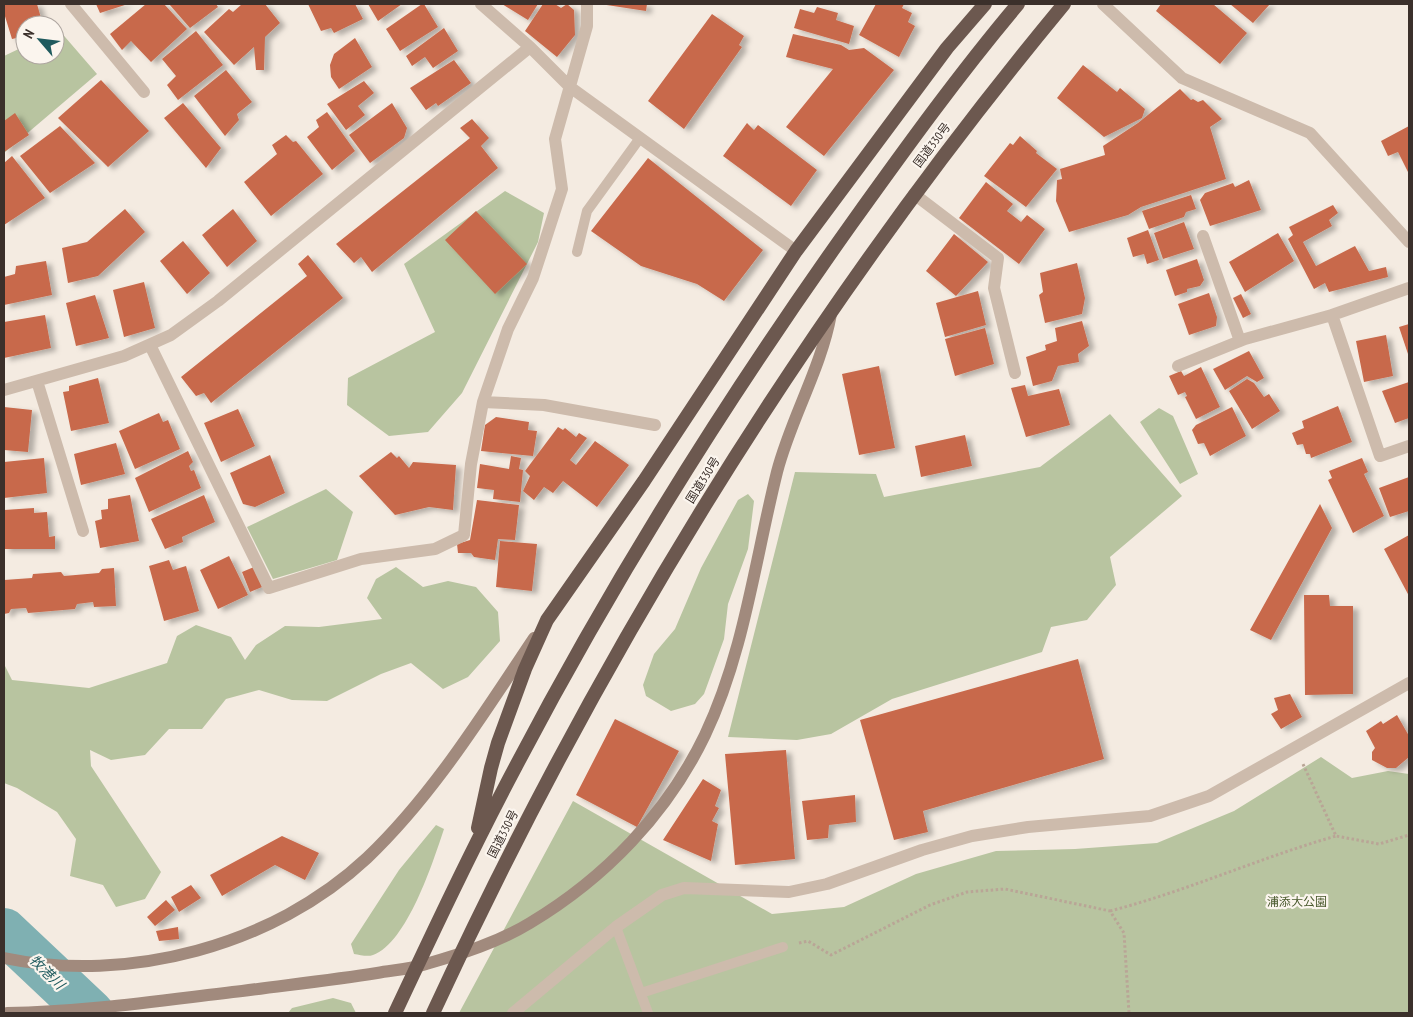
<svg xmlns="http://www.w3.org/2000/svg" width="1413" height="1017" viewBox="0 0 1413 1017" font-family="'PT Sans Narrow','Noto Sans JP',sans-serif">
	<defs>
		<filter id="shadow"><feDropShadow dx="5.5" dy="3" stdDeviation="2.5" flood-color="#0004"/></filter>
	</defs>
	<rect width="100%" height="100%" fill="#f4ebe1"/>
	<!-- green -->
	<path fill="#b8c4a0" d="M59,30l38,44 -93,79v-97l21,-10v9h30v-23z
		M505,191l39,22 -6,29 -76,151 -34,39 -39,4 -42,-31 1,-27 87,-46 -31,-68z
		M1159,408l14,8 25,58 -18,10 -40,-62z
		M1110,414l72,82 -72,61 6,28 -29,35 -36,7 -9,25 -150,47 -61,35 -34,6 -69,-3 67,-265 81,2 8,23 156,-30z
		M326,489l27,23 -16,48 -64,19 -26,-52z
		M748,494l6,7 -6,48 -20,55 -4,35 -20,55 -9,10 -24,7 -25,-15 -3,-11 11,-31 21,-25 26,-61 37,-68z
		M396,567l27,20 25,-6 28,6 22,25 2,29 -32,36 -25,12 -32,-26 -30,11 -54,27 -35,-1 -33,-10 -33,9 -24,30h-33l-24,26 -34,5 -21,-10 1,16 70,106 -16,27 -29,8 -13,-22 -33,-9 6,-37 -19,-27 -40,-24 -13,-5v-119l8,16 77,8 78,-25 10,-27 19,-11 35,12 14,23 11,-15 29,-19 34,1 63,-8 -15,-21 9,-19z
		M1321,757l31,21 36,-7 21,3v239h-950l114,-212 199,113 72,-7 72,-33 80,-23 79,-2 82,-6 77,-32z
		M436,825l8,4c-11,33 -37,114 -71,126 -5,2 -13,0 -19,-1l-3,-10 48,-74z
		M333,998l18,5 5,10h-68l4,-5z"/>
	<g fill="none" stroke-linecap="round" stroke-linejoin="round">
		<!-- river -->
		<path stroke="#7fb0b2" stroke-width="46" d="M4,931l87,82"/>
	</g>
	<!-- building -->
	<path fill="#c8694b" filter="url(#shadow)" d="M4,4h33l6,21h-18v11l-13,3 -8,-26z
		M96,4h32l-28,9z
		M146,4h18l23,25 -36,33 -20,-21 -9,9 -12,-16z
		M169,4h47l2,3 -28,21z
		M242,4h23l15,19 -15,14 -1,33h-8l-2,-23 -20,18 -30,-33 25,-23 4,3z
		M308,4h47l8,15 -29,14 -3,-5 -10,3z
		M368,4h34l-24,17z
		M422,4h2l14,23 -38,24 -14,-22z
		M502,4h36l-10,16z
		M543,4h12l6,4 6,-4 7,6 1,25 -18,22 -32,-26z
		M600,4h47l-1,7z
		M876,4h28l-2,4 10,5 -4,9 7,4 -16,31 -40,-22z
		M1161,4h52l34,29 -27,31 -64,-53z
		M1230,4h40l-17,19z
		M817,7l21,6 -2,7 18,6 -5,18 -55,-16 6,-19 14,4z
		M712,14l32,22 -5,9 3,2 -58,82 -36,-28z
		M444,28l14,23 -25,17 -8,-11 -13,9 -6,-10z
		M196,31l27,34 -45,35 -11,-15 9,-9 -14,-17z
		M793,34l48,11 8,5 15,-2 30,22 -70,86 -38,-29 47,-58 -47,-12z
		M355,38l17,29 -33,22 -8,-12 -1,-12 4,-11z
		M454,60l17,23 -33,23 -2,-3 -10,7 -16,-22z
		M1083,65l34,27 3,-4 25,21 -3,9 -38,19 -47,-39z
		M226,70l26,32 -15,12 2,6 -14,16 -31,-40z
		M101,80l48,51 -41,36 -50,-49z
		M364,81l10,12 -16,13 7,9 -19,15 -19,-26z
		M1180,89l11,11 2,-1 5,3 5,-2 19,19 -12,8 16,52 -85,28 -13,8 -59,17 -13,-31 1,-21 5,-1 -2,-10 45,-14 -2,-9 35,-23z
		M183,103l38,45 -15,20 -42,-50z
		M392,103l15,25 -3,10 -34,25 -21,-28z
		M327,112l28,39 -23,19 -25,-33 12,-10 -3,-7z
		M15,113l14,22 -25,17v-31z
		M472,119l17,19 -8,8 17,22 -126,104 -11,-15 -7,6 -18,-19 134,-106 -10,-10z
		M747,123l7,7 4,-5 59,45 -26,36 -68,-50z
		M60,126l35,37 -45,30 -30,-37z
		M1409,126v48l-11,-22 -10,4 -7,-15z
		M286,135l7,7 3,-1 27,33 -52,42 -27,-34 33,-28 -5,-9z
		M1020,136l17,15 -1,2 21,16 -31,38 -42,-31 26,-33 3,2z
		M12,156l33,42 -41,27v-62z
		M648,158l115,92 -39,51 -27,-17 -56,-18 -50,-35z
		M1249,180l12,30 -51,16 -10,-26 5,-7 28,-10 2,4z
		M986,182l27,22 -6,7 14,11 6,-7 18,14 -26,35 -60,-46z
		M1191,195l5,14 -10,3 -2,5 -35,12 -7,-18z
		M1333,205l5,8 -9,7 3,6 -29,16 13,24 39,-20 14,25 17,-4 2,10 -59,15 -4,-9 -11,6 -26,-50 5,-4 -4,-8z
		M125,209l20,23 -47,44 -30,7 -6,-35 25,-6z
		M233,209l24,32 -30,26 -25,-32z
		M476,211l51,53 -32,30 -50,-54z
		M1184,222l10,27 -31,10 -9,-26z
		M1148,230l11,30 -12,4 -3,-10 -11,3 -6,-19z
		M1278,233l16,28 -49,31 -16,-30z
		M954,234l34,28 -32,34 -30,-25z
		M183,241l27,32 -23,21 -27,-33z
		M308,255l35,43 -132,105 -7,-10 -8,3 -15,-19 126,-101 -9,-12z
		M1197,259l7,21 -4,6 -13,3v3l-12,4 -9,-26z
		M46,261l6,34 -48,10v-28l11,-3 1,-8z
		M1077,263l8,35 -3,16 -37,9 -6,-28 4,-3 -3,-19z
		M144,282l11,46 -31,9 -11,-47z
		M978,291l8,34 -41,12 -9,-34z
		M1209,293l8,24 -1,9 -27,9 -11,-31z
		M1241,294l10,20 -8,4 -10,-20z
		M95,295l14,43 -33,8 -10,-43z
		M45,315l6,33 -47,10v-36z
		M1082,321l7,25 -11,8 1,8 -21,4 -6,15 -19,5 -7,-29 20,-7 -1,-5 12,-4 -2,-13z
		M1409,324v33l-10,-30z
		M985,328l9,36 -39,12 -10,-37z
		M1386,335l7,41 -29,6 -8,-41z
		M1249,351l15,27 -7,4 -10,-6 -22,14 -12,-21z
		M879,366l16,82 -36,7 -17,-81z
		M1201,367l19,40 -24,12 -11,-22 2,-1 -2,-4 -7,3 -9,-19 12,-5 3,5z
		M98,378l11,45 -38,8 -8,-39 6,-1v-5z
		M1247,379l7,4 10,14 5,-3 11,17 -28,18 -23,-38z
		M1409,382v36l-14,5 -13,-32z
		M1025,385l3,11 31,-7 11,36 -44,12 -15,-49z
		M1338,406l14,36 -41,16 -1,-4h-4l-3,-10 -6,1 -5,-12 12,-5 -2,-7z
		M4,407l28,3 -4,42 -24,-2z
		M1232,407l14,29 -36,20 -6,-13 -6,1 -6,-14 4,-5z
		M238,409l17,37 -34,16 -17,-39z
		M159,413l4,9 5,-2 12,29 -45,20 -16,-38z
		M496,417l33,5 -1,8 9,1 -4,25 -52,-5 4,-26z
		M558,427l5,3 2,-2 11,9 3,-4 8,5 -17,22 6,5 19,-24 34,24 -32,42 -34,-26 -10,12 -9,-6 -10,13 -11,-9 7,-15 -5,-5z
		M965,435l7,31 -51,11 -6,-31z
		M116,443l9,31 -44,11 -7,-31z
		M188,451l5,11 -4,4 2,5 3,-1 7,18 -52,24 -14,-34z
		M391,452l6,6 2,-2 10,12 4,-6 43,3 -3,45 -24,-3 -34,8 -36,-39z
		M270,455l15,38 -30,14 -12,-3 -13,-31z
		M511,456l10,2 -2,11 4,1 -3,32 -27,-3 1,-9 -17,-2 3,-24 29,5z
		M44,458l3,35 -43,5v-36z
		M1362,458l6,14 -4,2 20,42 -31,17 -25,-53 4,-2 -3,-7z
		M1409,477v34l-19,6 -11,-29z
		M130,495l9,46 -39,7 -5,-27 7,-2 -1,-9 7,-1v-10z
		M204,495l11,27 -33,15 1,5 -18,7 -14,-30z
		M477,500l42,5 -4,35 -17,-1 -3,21 -21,-3 -3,-4h-13l-1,-9 13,-4z
		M1320,504l12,24 -61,112 -21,-10z
		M34,508v5l13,-1 2,25 6,-1v13h-51v-39z
		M1409,535v61l-25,-47z
		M500,541l37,3 -5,47 -36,-4z
		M229,556l19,39 -30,14 -18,-39z
		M169,560l4,10 13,-4 13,45 -35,10 -15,-55z
		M254,567l8,20 -12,5 -8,-20z
		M114,568l2,38 -22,1 -1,-5 -16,2 -2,5 -47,4 -2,-5 -15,1 -2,4 -5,1v-34l28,-2 1,-4 28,-2 3,4 35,-3 3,-4z
		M1304,595h25l1,11h23v88l-48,1z
		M1078,659l26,100 -181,52 5,21 -34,8 -34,-120z
		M1290,694l12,23 -21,12 -10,-15 7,-4 -4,-12z
		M1397,715l12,21v21l-13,11h-9l-15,-8v-8l3,-4 -9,-17 15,-10 2,3z
		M615,719l64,32 -42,76 -61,-32z
		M786,750l9,109 -60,6 -10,-111z
		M703,779l18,11 -6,16 4,2 -7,13 6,3 -7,37 -48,-21z
		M855,795l1,27 -27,3 -1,13 -21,2 -5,-39z
		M282,836l37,17 -14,27 -30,-15 -53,31 -12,-21z
		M191,885l10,13 -22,14 -8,-15z
		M166,900l9,10 -20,16 -8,-9z
		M178,927l1,12 -20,2 -3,-10z"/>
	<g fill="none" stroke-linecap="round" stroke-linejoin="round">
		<!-- path -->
		<path stroke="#b9a596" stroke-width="3" stroke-dasharray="2.5 2.5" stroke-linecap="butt" d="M1303,764l33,72 43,8 30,-9
			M1110,911c77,-20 149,-53 226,-75
			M799,943l9,-2 23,14 99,-50 37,-13 38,-3 105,22 14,22 5,80"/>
		<!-- service -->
		<path stroke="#cdbbac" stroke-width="10" d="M577,252l10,-41 53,-73
			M616,927l32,86
			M641,993l142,-46"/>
		<!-- minor -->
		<path stroke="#cdbbac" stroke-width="12" d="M71,4l73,88
			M481,4l49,43 40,40 226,164
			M1103,4l79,74 128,55 99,109
			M914,194l84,64 -4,30 21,85
			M1203,236l37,105
			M1409,288l-77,27 48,141 29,-10
			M150,345l119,243 92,-29 74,-10 29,-14 7,-71 12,-62 25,-73 25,-51 29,-89 -7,-50 32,-113v-22
			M1178,366l67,-27 87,-24
			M37,381l46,150
			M4,390l120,-34 47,-21 47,-34 312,-254
			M483,402l61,3 111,20"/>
		<!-- tertiary -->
		<path stroke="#cdbbac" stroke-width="12" d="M513,1013l103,-86 46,-32 22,-7 105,4 38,-8 95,-34 50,-14 56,-9 122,-11 59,-20 200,-113"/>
		<!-- secondary -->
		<path stroke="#a18a7d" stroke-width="12" d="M4,958c124,26 269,-12 363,-100 67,-64 116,-144 167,-220
			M7,1013c79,-1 157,-13 235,-22 45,-6 91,-11 135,-18 17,-3 34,-4 49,-9 35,-10 73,-22 104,-41 75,-45 137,-109 175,-188 39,-82 50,-175 72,-263 14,-54 44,-103 54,-158"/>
		<!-- trunk -->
		<path stroke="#6c584f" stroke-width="14" d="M478,828l13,-60 7,-25 27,-74 22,-49 97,-139 152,-230 151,-203 38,-44
			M395,1013c39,-83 78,-166 121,-247 99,-189 212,-369 336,-543 53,-74 107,-149 166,-219
			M433,1013c167,-362 377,-702 631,-1009"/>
	</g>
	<g text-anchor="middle" stroke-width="4.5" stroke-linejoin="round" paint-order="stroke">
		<!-- street labels -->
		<g font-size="12" fill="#3b302b" stroke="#fbf5ee">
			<text transform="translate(932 145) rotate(-53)" y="4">国道330号</text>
			<text transform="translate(703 480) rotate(-58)" y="4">国道330号</text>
			<text transform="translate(503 834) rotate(-63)" y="4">国道330号</text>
		</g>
		<!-- park labels -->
		<g font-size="12" fill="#4a5a2e" stroke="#fbf5ee">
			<text x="1297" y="906">浦添大公園</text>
		</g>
		<!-- water labels -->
		<g font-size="14" font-style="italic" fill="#1f5a5e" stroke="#fbf5ee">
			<text transform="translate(47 972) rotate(44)" y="5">牧港川</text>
		</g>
	</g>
	<!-- border -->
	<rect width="1413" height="1017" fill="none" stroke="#3b302b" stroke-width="10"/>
	<!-- north arrow -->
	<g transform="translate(40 40) rotate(298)"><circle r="24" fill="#fbf5ee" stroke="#aea6a0"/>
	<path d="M0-4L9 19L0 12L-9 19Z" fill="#1f5a5e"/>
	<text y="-8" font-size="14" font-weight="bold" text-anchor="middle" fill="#3b302b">N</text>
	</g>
</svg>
